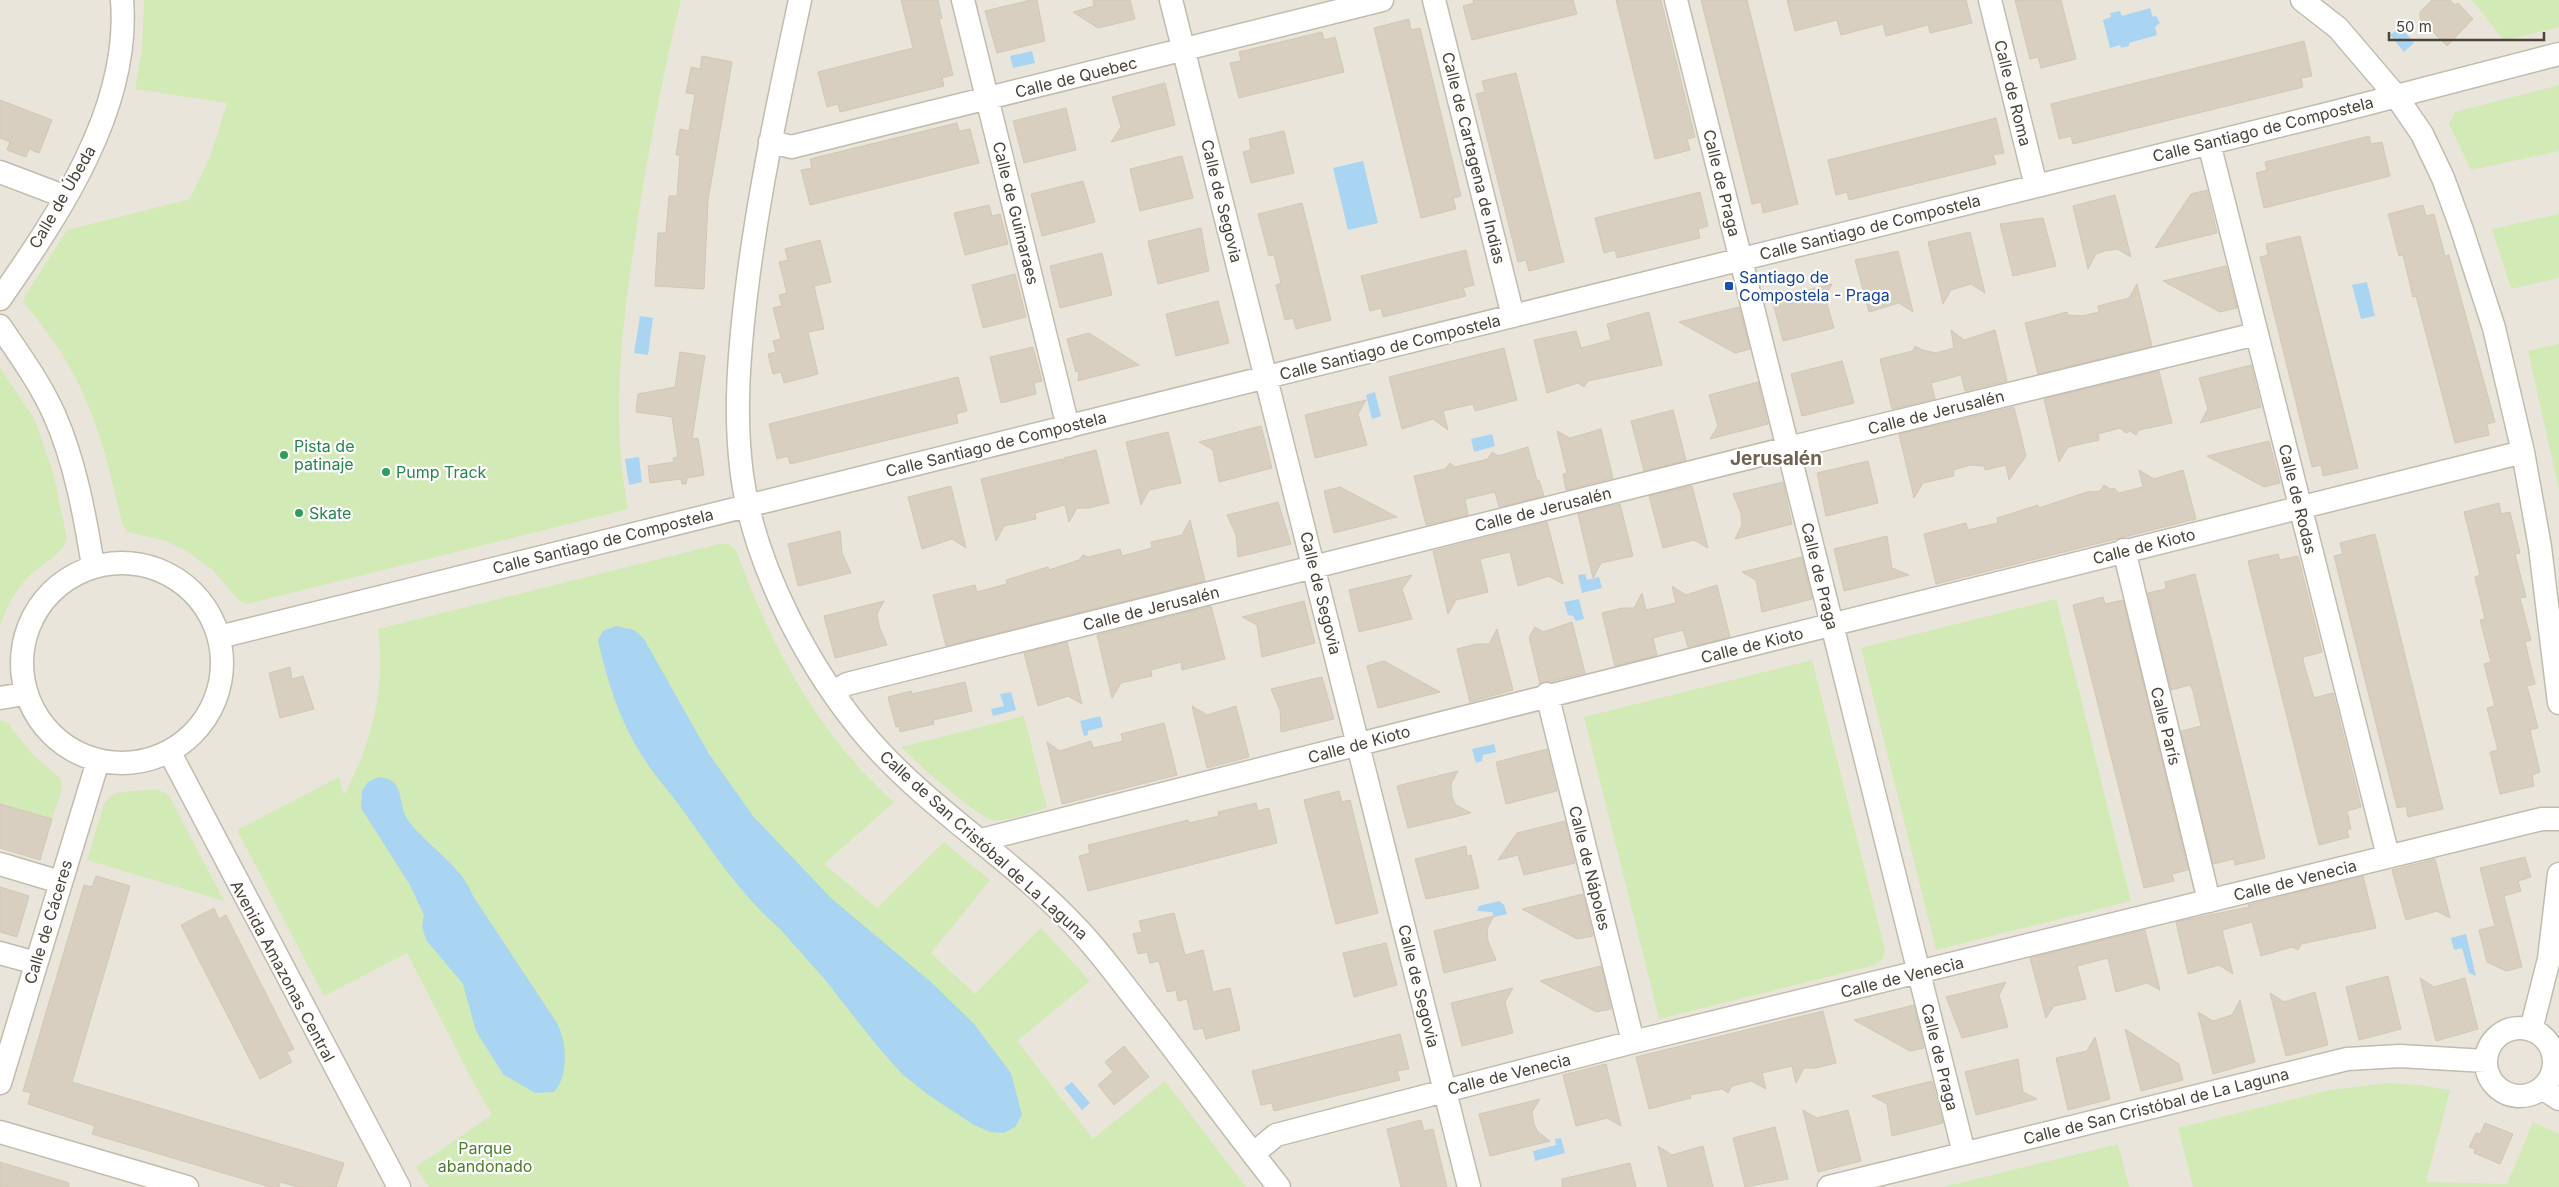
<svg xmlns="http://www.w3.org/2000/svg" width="2559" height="1187" viewBox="0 0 2559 1187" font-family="Inter,sans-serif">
	<rect width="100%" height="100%" fill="#f6f3ec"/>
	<!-- residential -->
	<path fill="#eae5da" d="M0,0h2559v1187h-2559z"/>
	<!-- green -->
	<path fill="#d2eab5" d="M144,0h537c-20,81 -35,163 -47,245 -13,89 -23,175 -6,264l-381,95 -9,-4 -25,-30 -27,-19 -20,-10 -39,-9 -5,-9c-20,-91 -36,-147 -98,-220l1,-7 42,-66 123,-31 21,-45 16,-51 -92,-14 7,-39z
		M2472,0h87v27l-55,14z
		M2559,85v66l-88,19 -22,-46 6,-12z
		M2559,214v64l-48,11 -19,-60z
		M2559,344v146l-31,-139z
		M0,367l35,53 18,52 14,66c-2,15 -30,29 -41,41 -12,14 -21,30 -26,48z
		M720,544h9l7,6c34,94 82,185 158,252l-70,62 53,44 67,-66 46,38 -59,73 44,41 66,-66 49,53 -73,60 76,98 72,-58 81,106h-817l-13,-20 76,-52 -20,-35 -65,-127 -83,43 -87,-166 102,-53 5,18c28,-52 42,-107 34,-166z
		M2056,599l75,302 -195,49 -75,-302z
		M1812,660l73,290 -2,8 -8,7 -216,54 -75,-302z
		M1024,716l23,92c-16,4 -36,13 -53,12 -16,-1 -79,-59 -93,-73z
		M0,720l8,3 24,31 29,25 1,10 -10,30 -52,-15z
		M156,789l10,4 4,4 54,104 -137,-41 17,-56 10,-11z
		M2386,1083l33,2 31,5 -24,92 81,2 26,-62 26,12v53h-366l-15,-59 152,-38z
		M2118,1144l11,43h-185z"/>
	<!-- water -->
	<path fill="#a9d4f2" d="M2150,8l3,9 3,-1 4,7 -5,4 2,8 -28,8v3l-8,2 -1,-3 -10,3 -7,-28 8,-3 -1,-4 10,-2 2,5z
		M2401,27l13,16 -10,9 -14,-17z
		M1032,51l3,12 -22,5 -3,-12z
		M1363,161l15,62 -30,7 -15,-62z
		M2367,282l8,34 -14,3 -9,-34z
		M640,316l13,2 -5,37 -14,-2z
		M1375,392l6,24 -9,3 -6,-24z
		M1492,434l3,12 -21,6 -3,-13z
		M639,457l3,25 -13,3 -4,-26z
		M1585,574l2,6 12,-3 3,11 -20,5 -4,-18z
		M1579,599l5,20 -8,2 -3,-5 -5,-1 -4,-13z
		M616,626l18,4 10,9 65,115 44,62 78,82 101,85 42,41 37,49 11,42 -7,12 -11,6 -14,-1 -16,-7 -44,-29 -28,-22 -24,-27 -52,-66 -45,-51c-38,-33 -65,-73 -94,-114 -14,-21 -33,-40 -46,-62 -22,-35 -34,-73 -43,-114l5,-9z
		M1011,692l5,18 -23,6 -2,-7 13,-3 -4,-12z
		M1100,716l3,11 -15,4v4l-4,1 -4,-15z
		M1494,744l2,8 -13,3 -1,6 -6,2 -4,-14z
		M379,777c26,3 18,21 27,40 3,6 10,13 15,18 19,20 42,35 52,61l84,127c10,19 12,53 -3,69l-19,1 -32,-19 -27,-43 -13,-47 -37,-44 -4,-14 2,-11 -14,-30 -49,-77 1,-17 6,-9z
		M1499,901l5,4 3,9 -13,3 -2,-5 -15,-1 2,-5z
		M2466,934l10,42 -7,-3 -7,-25 -8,2 -3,-12z
		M1072,1082l18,21 -8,7 -18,-22z
		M1561,1138l4,15 -30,8 -2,-10 23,-6 -1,-6z"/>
	<!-- building -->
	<path fill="#d8cfc1" stroke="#d3c7b4" d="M901,0h37l4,18 -3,1 14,56 -11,3 2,8 -104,26 -2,-8 -11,3 -9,-35 95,-24z
		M1031,0h6l8,41 -48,12 -12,-42z
		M1093,0h37l5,19 -37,9 -25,-16 21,-6z
		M1473,0h100l4,14 -105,26 -9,-34 11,-3z
		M1616,0h45l34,137 -8,2 3,11 -35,9z
		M1701,0h46l51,204 -35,9 -2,-11 -9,2z
		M1787,0h179l6,23 -42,10 -2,-8 -42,11 -3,-12 -42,11 -4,-15 -42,11z
		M2015,0h46l15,59 -35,9 -3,-11 -8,2z
		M2432,0h18l5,5 3,-2 15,16 -26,27 -27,-27v-7z
		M1409,19l2,11 9,-2 41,168 -8,2 3,11 -35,9 -47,-190z
		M1322,32l2,8 11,-3 9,35 -105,26 -9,-35 11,-2 -2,-9z
		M2304,41l8,35 -11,2 2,9 -230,57 -2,-8 -12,3 -8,-35z
		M702,56l30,6 -24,138 -4,89 -49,-3 3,-53h8l3,-37h8l3,-41h-4l4,-26 9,2 6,-37 -9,-1 5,-26 9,2z
		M1516,73l48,189 -35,9 -3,-11 -8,2 -42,-168 9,-2 -3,-11z
		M1165,83l10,42 -64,17 10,-15 -9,-30z
		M0,100l52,20 -13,33 -10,-4 -3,8 -19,-7 3,-8 -10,-4z
		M1066,108l10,42 -52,13 -11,-42z
		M1996,118l8,35 -11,2 3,9 -147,36 -2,-8 -11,3 -8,-35z
		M957,123l2,8 11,-2 9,34 -169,42 -9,-35 11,-2 -2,-9z
		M1284,131l10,42 -43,10 -8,-31 8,-2 -2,-11z
		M2369,136l2,8 11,-2 8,34 -126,32 -8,-35 11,-3 -2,-8z
		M1182,156l11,42 -53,13 -10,-42z
		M1083,181l12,41 -53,14 -11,-42z
		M2207,190l10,43 -62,15 36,-54z
		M1700,192l8,34 -10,3 2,9 -83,20 -2,-8 -11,3 -9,-35z
		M2115,195l16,62 -14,-8 -12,2 -9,3 -8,15 -15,-63z
		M1302,203l29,117 -35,9 -3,-11 -8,2 -9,-35 5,-2 -7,-28 -5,1 -11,-42z
		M989,205l3,11 8,-2 8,30 -43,11 -11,-42z
		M2423,205l3,11 8,-2 11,42 4,-1 46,167 -8,2 2,11 -34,8 -39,-147 -3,1 -10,-42 -4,1 -11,-42z
		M2043,218l13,48 -43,10 -13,-52z
		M1201,228l8,43 -51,13 -10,-43z
		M1970,232l15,61 -14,-9 -20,6 -8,14 -15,-62z
		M2300,236l58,232 -35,8 -2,-11 -9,2 -52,-210 8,-2 -2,-11z
		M820,240l11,42 -17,4 10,43 -16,3 10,42 -34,9 -3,-11 -8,2 -5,-20 8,-2 -3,-11 8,-2 -8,-31 9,-2 -3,-11 8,-2 -8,-31 9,-2 -3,-11z
		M1466,250l8,35 -11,3 3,8 -83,21 -2,-9 -11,3 -9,-35z
		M1898,251l15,61 -14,-9 -30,9 -14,-52z
		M1102,253l10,42 -52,13 -10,-42z
		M2226,266l11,42 -17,4 -57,-31z
		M1015,274l11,43 -43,11 -11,-43z
		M1832,284l-7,13 9,31 -51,13 -11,-42z
		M2137,284l15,62 -114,28 -13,-51 42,-11 1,3 14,1 17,-4 -1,-6 31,-8z
		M1218,301l11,42 -53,13 -10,-42z
		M1739,307l11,42 -15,4 -56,-31z
		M1649,312l13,53 -74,16 -4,6 -6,-4 -31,10 -13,-53 42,-9 5,17 30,-8 -4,-16z
		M1951,330l13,10 31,-10 12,51 -42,10 -4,-16 -30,8 4,16 -43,10 -12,-50 33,-8 2,-5 7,4 14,3 18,-5z
		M1089,333l50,32 -61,16 1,-10 -3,1 -9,-33z
		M1033,347l9,34 -8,2 2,11 -35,9 -11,-46z
		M1504,348l13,52 -42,11 -2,-7 -30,7 5,19 -15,-11 -31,10 -13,-52z
		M680,352l25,4 -13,83 6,-1 6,37 -17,3 -1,6h-4l-1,-5 -31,4 -2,-17 26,-4 -1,-4 5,-1 -6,-40 -36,-5 2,-18 37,-7z
		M1842,361l12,42 -52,13 -11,-42z
		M2251,365l10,42 -61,16 8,-14 -9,-31z
		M2159,371l13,52 -33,7 -3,5 -6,-4 -4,2 -6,-5 -22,6 1,6 -31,7 -9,15 -15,-63z
		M958,377l9,34 -11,3 2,9 -168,41 -2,-8 -11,3 -8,-35z
		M1758,382l10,42 -58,15 8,-13 -9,-31z
		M1366,400l-8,14 9,31 -52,13 -10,-43z
		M2014,407l12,49 -17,24 -3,-15 -21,5 -1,-4 -14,-1 -17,5 1,6 -31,7 -9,15 -15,-64z
		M1673,410l13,50 -42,11 -13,-50z
		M1261,426l11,42 -53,14 -6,-32 -14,-8z
		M1601,429l12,49 -47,12 -3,-16 4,-1 -10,-42 13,7z
		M1168,432l13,51 -32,7 -8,15 -15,-63z
		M2269,441l11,42 -16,4 -57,-31z
		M1528,447l9,34 2,-1 5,16 -45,11 -4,-15 -30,7 3,16 -42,10 -12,-49 31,-7 5,-6 5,4 33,-8 4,-7 6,4z
		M1096,450l13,53 -20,5h-12l-8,14 -4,-17 -30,8 1,6 -32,7 -8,15 -15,-62 81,-20 1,5 1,-6z
		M1868,461l10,42 -52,13 -9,-43z
		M2139,470l15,9 29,-9 13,49 -260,65 -12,-50 42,-11 2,7 30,-7 -1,-5 41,-13 1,3 48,-16 13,-1 4,-6 6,4 4,-1 5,5 24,-6z
		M1783,482l9,42 -57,15 7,-14 -1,-12 -8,-19z
		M951,486l15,62 -14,-9 -30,10 -14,-52z
		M1692,486l16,62 -14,-8 -31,8 -14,-52z
		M1340,487l57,30 -63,16 -10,-42z
		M1278,502l13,42 -53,13 -2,-22 -9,-20z
		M2499,503l2,11 9,-2 10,41 -5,1 11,43 -6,1 11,42 -6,2 10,42 -8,2 11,42 -8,2 10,42 -8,3 2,11 -34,8 -10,-42 8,-2 -11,-42 8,-2 -11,-42 7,-2 -11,-42 5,-1 -10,-42 5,-2 -16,-63z
		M1620,504l13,52 -32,7 -8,15 -15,-64z
		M1190,520l15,61 -259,65 -13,-51 42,-10 2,7 30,-8 -1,-4 42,-13 1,3 30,-10 4,-5 5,2 32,-8 2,7 30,-8 -1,-6 31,-7z
		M1547,522l16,62 -14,-8 -31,10 -8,-34 -30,7 8,33 -32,8 -8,14 -15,-63z
		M840,531l2,22 9,20 -53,13 -10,-42z
		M2375,534l68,275 -35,8 -2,-11 -9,2 -63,-252 9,-2 -3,-11z
		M1887,536l5,32 17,7 -65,16 -10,-42z
		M2278,554l2,6 18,-4 24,96 -19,5 1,7 10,34 19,-5 28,114 -14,4 4,18 -4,1 2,7 -30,8 -71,-284z
		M1802,557l10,42 -50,13 -6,-32 -14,-8z
		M2195,574l70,284 -30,7 -1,-6 -21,5 -32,-133 20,-5 -8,-35 -3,-6 -19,5 -23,-97 18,-4 -1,-7z
		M1412,575l-10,14 10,30 -53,13 -10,-42z
		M1717,585l13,52 -42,10 -5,-17 -30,8 4,17 -42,11 -13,-53 20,-5h12l8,-15 4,17 30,-7 -4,-17 14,9z
		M2103,597l2,7 18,-4 65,270 -16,4 2,7 -30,7 -71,-283z
		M884,601l-7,13 2,12 8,19 -52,13 -11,-42z
		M1304,601l11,42 -53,14 -5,-32 -15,-8z
		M1211,606l14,53 -43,11 -1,-8 -30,8 1,6 -31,7 -9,15 -15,-63z
		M1572,622l13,51 -45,11 -11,-47 6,-10 8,5z
		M1497,629l16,61 -43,12 -13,-53 20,-5h12z
		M1067,642l15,62 -14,-8 -30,10 -14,-53z
		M1384,661l56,31 -62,16 -11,-42z
		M290,667l2,12 11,-3 11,33 -34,9 -11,-45z
		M1322,677l12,42 -53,13 -1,-22 -9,-21z
		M965,682l7,29 -39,9 1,4 -34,8 -1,-6 -3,1 -8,-30 23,-6 1,3z
		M1192,706l15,9 29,-9 13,51 -42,11z
		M1164,723l13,52 -115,29 -15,-62 13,9 31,-10 2,7 30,-7 -2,-7z
		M1547,749l10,42 -51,13 -10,-42z
		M1458,771l-7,13 1,13 4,8 15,8 -63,15 -11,-42z
		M1339,791l3,11 8,-2 28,113 -42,11 -32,-124z
		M1256,803l2,8 11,-3 8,35 -189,48 -9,-35 11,-3 -2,-8 100,-25 1,3 30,-7 -1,-4z
		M0,804l52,15 -12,41 -40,-12z
		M1565,821l10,42 -51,12 -6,-20 -20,5 19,-27z
		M1466,846l1,10 4,-1 8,33 -53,11 -11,-40z
		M2525,857l6,20 -13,4 3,10 -17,5 18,71 -16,4 -19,-9 -8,-32 16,-4 -15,-58z
		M2435,859l15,59 -13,-7 -31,9 -14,-50z
		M96,876l34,10 -58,196 272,81 -8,24h-38l-18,-5 -1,5h-9l-178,-53 3,-8 -67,-22 3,-11 -8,-2 40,-136 21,-70 8,2z
		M2363,876l13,52 -75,16 -3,6 -6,-3 -31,9 -9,-34 -30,8 11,44 -14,-9 -31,9 -12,-52 73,-15 -1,-2z
		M0,887l29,9 -12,41 -17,-5z
		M1583,894l10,42 -16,3 -55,-30z
		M214,908l5,11 7,-4 68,134 -7,3 5,10 -32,17 -79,-154z
		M1174,913l11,42 18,-5 10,42 17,-4 10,42 -34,9 -3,-11 -9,2 -7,-31 -9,2 -2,-11 -9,2 -8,-31 -9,2 -3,-11 -9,2 -5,-20 9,-2 -3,-11z
		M1494,916l-7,13 1,12 8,19 -52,13 -10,-42z
		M2145,930l15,60 -13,-7 -31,9 -8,-34 -31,8 9,33 -32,7 -8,12 -16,-60z
		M1386,943l11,42 -43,12 -11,-44z
		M1601,966l10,43 -15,3 -56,-31z
		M2388,976l13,53 -42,11 -13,-53z
		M2420,978l14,9 31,-9 13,51 -42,12z
		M2006,982l-7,13 9,32 -46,11 -16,-41z
		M1513,988l-8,14 8,31 -51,13 -11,-43z
		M2315,992l13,53 -42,11 -16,-63 14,9z
		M2240,1000l15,62 -42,12 -15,-62 15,9 19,-6z
		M1914,1005l10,43 -14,3 -56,-31z
		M1823,1011l13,52 -20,5h-12l-8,15 -4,-17 -30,7 4,16 -15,-8 -19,5 -4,7 -6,-4 -32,6 1,3 -42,11 -13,-52z
		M2125,1029l54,35 4,16 -42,11z
		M1400,1034l9,35 -12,2 3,9 -126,31 -2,-8 -11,2 -9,-34z
		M2095,1037l15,62 -42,11 -12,-52 31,-7z
		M1124,1046l25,31 -35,28 -16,-20 15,-13 -8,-10z
		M2018,1059l5,33 14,7 -61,16 -11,-43z
		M1606,1064l15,62 -14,-8 -31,8 -13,-51z
		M1932,1081l11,42 -51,13 -5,-32 -15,-8z
		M1540,1099l-8,13 2,12 4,8 12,9 -60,15 -11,-42z
		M1803,1110l14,8 31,-8 13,51 -43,11z
		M1421,1120l3,11 9,-2 14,58h-46l-14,-58z
		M2485,1123l28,11 -13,30 -26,-11 1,-4 -6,-2 7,-14 4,1z
		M1775,1127l13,52 -43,8 -12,-49z
		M1658,1146l14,9 31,-9 10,41h-45z
		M0,1162l69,21v4h-69z
		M1630,1163l6,24h-74v-8z"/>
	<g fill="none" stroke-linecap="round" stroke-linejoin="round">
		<defs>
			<path id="minor" d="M800,0c-21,98 -42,195 -54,295 -7,60 -12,119 -4,180 13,93 68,197 129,267 62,70 143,118 207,187 22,23 41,50 61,75 48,61 92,123 140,183
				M963,0l105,427
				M1171,0l298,1187
				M1434,0l79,316
				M1676,0l288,1153
				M1990,0l46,186
				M2302,0l36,28 58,68 26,38 21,44 19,52 32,98 29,124 17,95 19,156
				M770,141l21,6 591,-147
				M2209,143l179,713
				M0,172l66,25
				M0,299c59,-85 131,-191 122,-299
				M0,326c19,28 40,57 54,88 21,47 31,102 39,152
				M2124,550l85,351
				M22 663a100 100 0 1 1 200 0a100 100 0 1 1-200 0Z
				M219,637l2116,-525 224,-58
				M833,692l14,-8 941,-236 468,-114
				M1547,694l86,348
				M0,698l25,-4
				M170,753l229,434
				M981,840c514,-129 1027,-263 1542,-388
				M0,864l60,18
				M0,953l36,10
				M2486 1062a34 34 0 1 1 68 0a34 34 0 1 1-68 0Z
				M2531,1030l18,-71 10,-85
				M0,1083l98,-322
				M2542,1088l17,11
				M0,1132l187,55
				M1253,1154l23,-19 357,-93 909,-223h17
				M1829,1187l518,-128 53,-3 86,5"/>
		</defs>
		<!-- minor casing -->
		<use href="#minor" stroke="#c2bbae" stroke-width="25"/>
		<!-- minor -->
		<use href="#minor" stroke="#fff" stroke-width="22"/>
	</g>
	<!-- markers -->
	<rect fill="#1a4fb4" stroke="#fff" stroke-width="2" x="1724" y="281" width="10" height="10" rx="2.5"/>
	<g fill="#2e9e5b" stroke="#fff" stroke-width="2">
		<circle cx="284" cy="455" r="5"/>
		<circle cx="386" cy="472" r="5"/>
		<circle cx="299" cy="513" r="5"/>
	</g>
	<g text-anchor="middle" stroke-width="4.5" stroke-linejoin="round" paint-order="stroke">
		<!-- street labels -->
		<g font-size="16" fill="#4b4439" stroke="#fff">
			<text transform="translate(1076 77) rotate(-14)" y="6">Calle de Quebec</text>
			<text transform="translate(2013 93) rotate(76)" y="6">Calle de Roma</text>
			<text transform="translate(2263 129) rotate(-14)" y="6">Calle Santiago de Compostela</text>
			<text transform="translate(1474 158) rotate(76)" y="6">Calle de Cartagena de Indias</text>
			<text transform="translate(1722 183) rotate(76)" y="6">Calle de Praga</text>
			<text transform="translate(62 197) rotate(-60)" y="6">Calle de Úbeda</text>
			<text transform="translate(1222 201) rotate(76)" y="6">Calle de Segovia</text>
			<text transform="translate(1016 213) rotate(76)" y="6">Calle de Guimaraes</text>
			<text transform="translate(1870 227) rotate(-14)" y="6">Calle Santiago de Compostela</text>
			<text transform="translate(1390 347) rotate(-14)" y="6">Calle Santiago de Compostela</text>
			<text transform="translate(1936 412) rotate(-14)" y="6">Calle de Jerusalén</text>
			<text transform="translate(996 444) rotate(-14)" y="6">Calle Santiago de Compostela</text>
			<text transform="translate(2298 499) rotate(76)" y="6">Calle de Rodas</text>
			<text transform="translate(1543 509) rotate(-14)" y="6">Calle de Jerusalén</text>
			<text transform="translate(603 541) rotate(-14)" y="6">Calle Santiago de Compostela</text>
			<text transform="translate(2144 546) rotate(-14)" y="6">Calle de Kioto</text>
			<text transform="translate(1820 576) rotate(76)" y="6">Calle de Praga</text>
			<text transform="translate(1321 593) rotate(76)" y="6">Calle de Segovia</text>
			<text transform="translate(1151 608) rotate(-14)" y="6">Calle de Jerusalén</text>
			<text transform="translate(1752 645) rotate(-14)" y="6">Calle de Kioto</text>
			<text transform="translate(2166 726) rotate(76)" y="6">Calle París</text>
			<text transform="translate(1359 744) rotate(-15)" y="6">Calle de Kioto</text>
			<text transform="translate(984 845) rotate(42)" y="6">Calle de San Cristóbal de La Laguna</text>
			<text transform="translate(1590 868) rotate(76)" y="6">Calle de Nápoles</text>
			<text transform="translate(2295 880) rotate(-14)" y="6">Calle de Venecia</text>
			<text transform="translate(48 922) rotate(-73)" y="6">Calle de Cáceres</text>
			<text transform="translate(283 971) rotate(62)" y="6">Avenida Amazonas Central</text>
			<text transform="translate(1902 977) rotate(-14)" y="6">Calle de Venecia</text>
			<text transform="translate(1419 986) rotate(76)" y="6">Calle de Segovia</text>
			<text transform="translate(1940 1057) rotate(76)" y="6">Calle de Praga</text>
			<text transform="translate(1509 1074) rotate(-14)" y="6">Calle de Venecia</text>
			<text transform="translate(2156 1106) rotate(-14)" y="6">Calle de San Cristóbal de La Laguna</text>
		</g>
		<!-- transit labels -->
		<g font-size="16" fill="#164399" stroke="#fff" text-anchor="start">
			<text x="1739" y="283">Santiago de<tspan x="1739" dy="18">Compostela - Praga</tspan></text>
		</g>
		<!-- leisure labels -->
		<g font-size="16" fill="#27864d" stroke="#fff" text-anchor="start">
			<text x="294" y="452">Pista de<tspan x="294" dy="18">patinaje</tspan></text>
			<text x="396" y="478">Pump Track</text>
			<text x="309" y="519">Skate</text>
		</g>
		<!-- park labels -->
		<g font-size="16" fill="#4a7f2a" stroke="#fff">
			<text x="485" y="1154">Parque<tspan x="485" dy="18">abandonado</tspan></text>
		</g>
		<!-- quarter labels -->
		<g font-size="19" font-weight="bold" fill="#6e6250" stroke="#fff">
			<text x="1776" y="465">Jerusalén</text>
		</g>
	</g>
	<!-- scale -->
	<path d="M2389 32v8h155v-8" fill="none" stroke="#4b4439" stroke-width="2.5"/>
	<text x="2396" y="32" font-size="15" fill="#4b4439" stroke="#ffffff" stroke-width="4" paint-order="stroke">50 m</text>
</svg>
